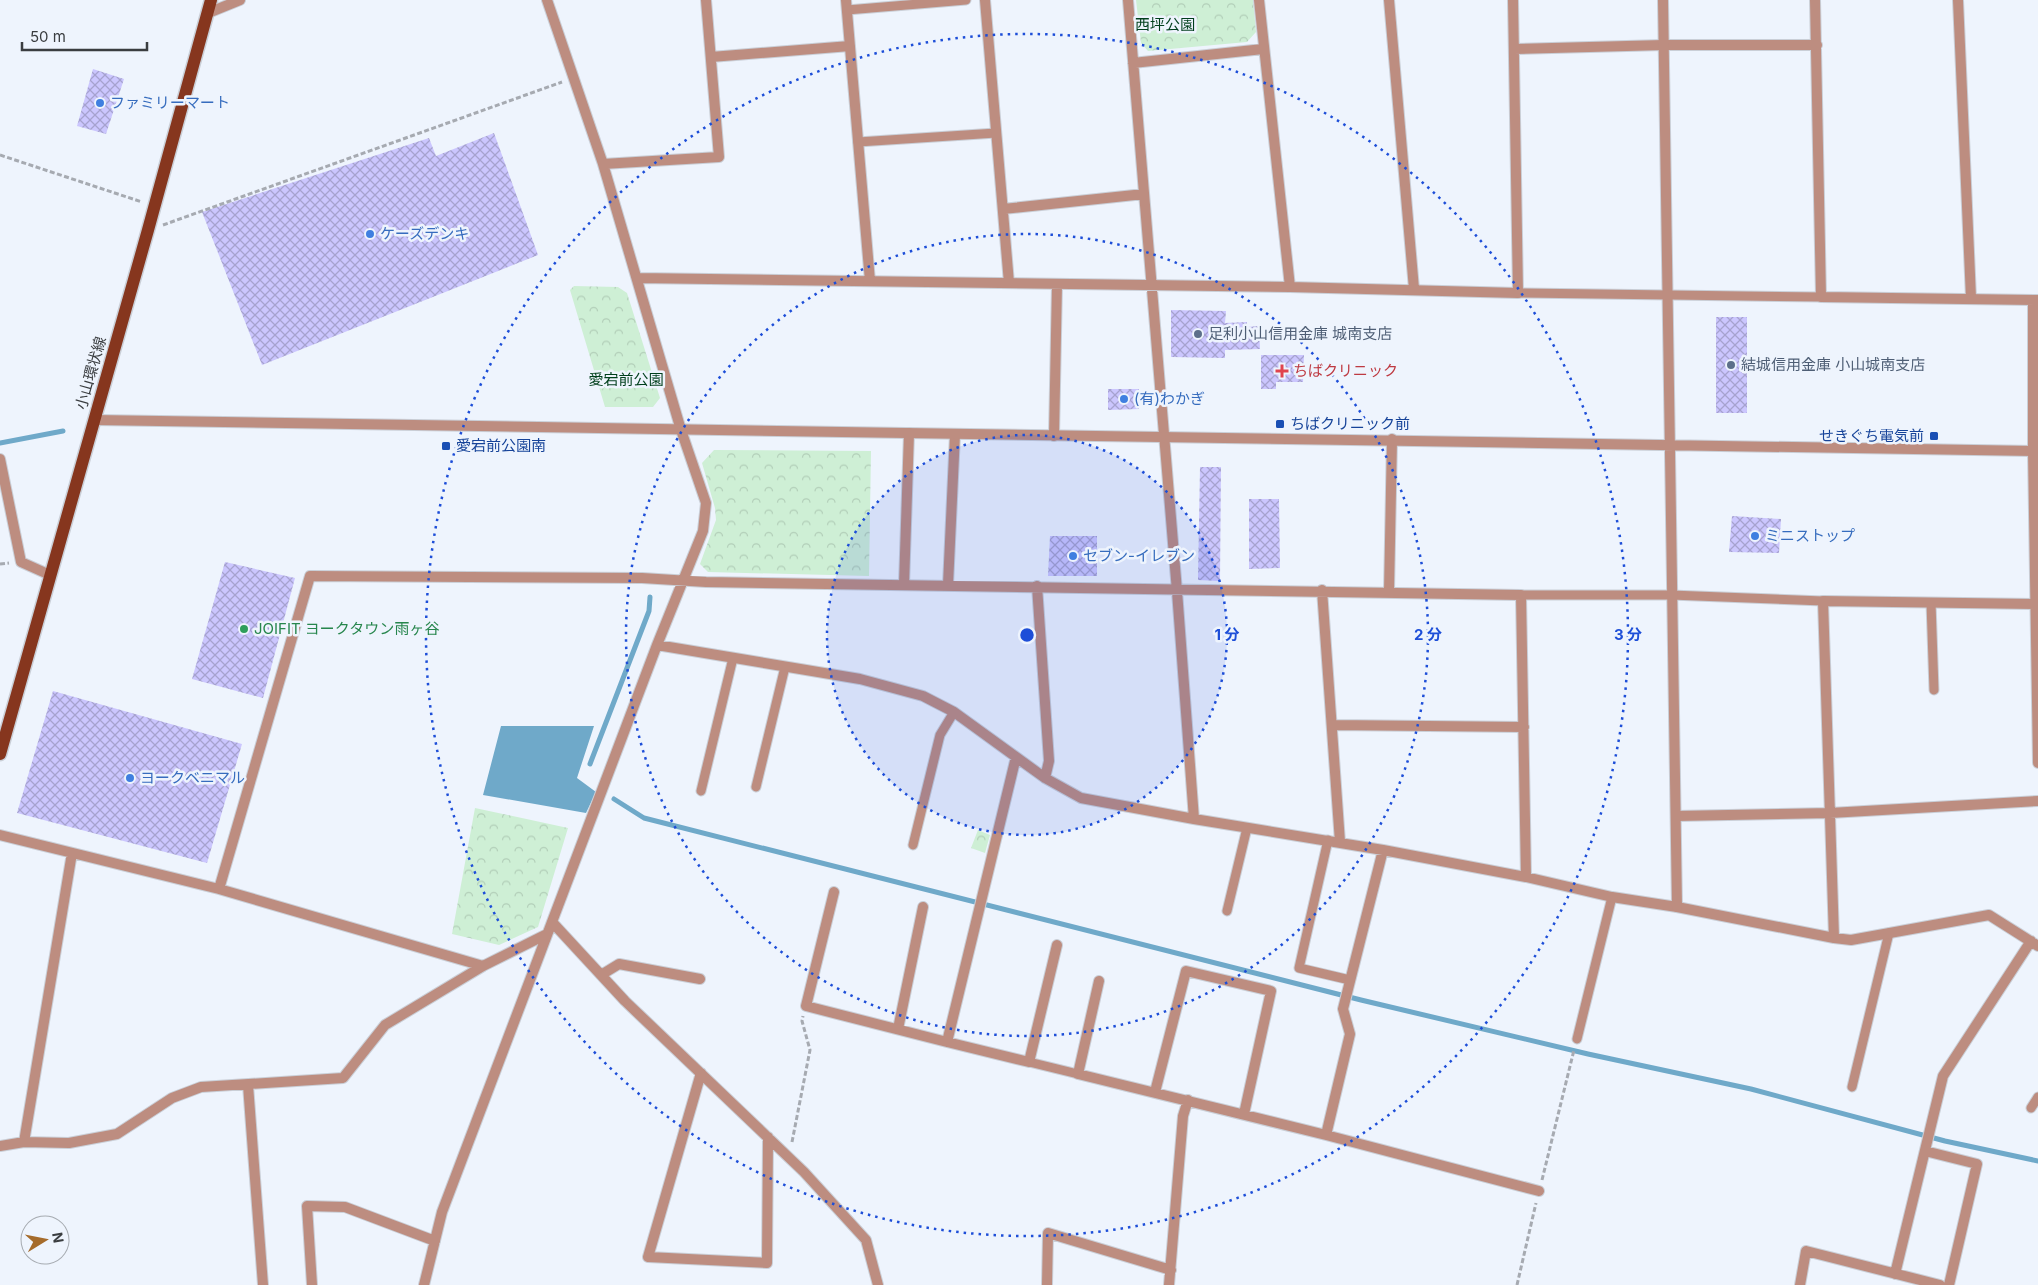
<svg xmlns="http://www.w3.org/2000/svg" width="2038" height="1285" viewBox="0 0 2038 1285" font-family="Inter,'Noto Sans JP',sans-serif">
	<defs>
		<pattern id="park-crowns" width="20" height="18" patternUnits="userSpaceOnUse" patternTransform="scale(1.25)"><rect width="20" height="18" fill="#ceefd5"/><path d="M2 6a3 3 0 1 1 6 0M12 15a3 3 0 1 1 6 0" fill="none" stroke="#b2ceb8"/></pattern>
		<pattern id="building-cross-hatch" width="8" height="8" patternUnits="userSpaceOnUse" patternTransform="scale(1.25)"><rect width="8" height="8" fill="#cbc6fe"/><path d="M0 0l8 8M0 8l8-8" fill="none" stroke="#a6a2cf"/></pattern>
	</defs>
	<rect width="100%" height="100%" fill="#eef4fd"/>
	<!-- park -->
	<path fill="url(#park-crowns)" d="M1136,0h117l3,32 -9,10 -99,9 -7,-8z
		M574,286l44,1 9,6 33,105 -7,9h-48l-35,-117z
		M714,450l157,1 -2,125 -161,-4 -8,-8 16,-44 -1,-12 -13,-45z
		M475,808l93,20 -30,99 -39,18 -47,-11z
		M978,830l12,5 -5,18 -14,-5z"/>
	<!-- water -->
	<path fill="#6fa9c9" d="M501,726h93l-17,52 19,14 -10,21 -103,-18z"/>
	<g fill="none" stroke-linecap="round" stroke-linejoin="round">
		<!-- stream -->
		<path stroke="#6fa9c9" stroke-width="5" d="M0,443l63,-12
			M590,764l59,-153 1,-14
			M614,799l30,19 717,182 227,54 163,35 194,52 93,20"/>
	</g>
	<!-- building -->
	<path fill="url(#building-cross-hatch)" d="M93,69l31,10 -18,55 -29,-8z
		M494,133l44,122 -276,110 -60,-153 227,-74 7,18z
		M1171,310l55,1 -1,12 22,-1v5l12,-1 1,23 -35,1v8l-54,-1z
		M1716,317h31v96h-31z
		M1261,355h43l-1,27h-27v7h-15z
		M1108,389h31v20l-31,1z
		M1200,467h21l-1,114 -22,-1z
		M1249,499h30l1,69 -31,1z
		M1732,516l49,3 -2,34 -50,-1z
		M1050,536h47v40h-49z
		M225,562l70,16 -32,120 -71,-19z
		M53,691l189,53 -35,119 -190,-50z"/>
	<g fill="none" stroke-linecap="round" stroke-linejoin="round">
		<defs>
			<path id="service" d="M847,10l119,-10
				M858,142l138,-9
				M1518,293l303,4
				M1521,595h150l152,6
				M1931,603l3,87
				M756,787l29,-120
				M701,791l32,-133
				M1328,840l-29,128 51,12
				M913,845l27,-110 14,-23
				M1227,911l20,-83
				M1577,1039l35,-142
				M1029,1062l49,12
				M1852,1087l37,-154
				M2031,1108l7,-11"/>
			<path id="minor" d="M846,0l24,281
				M985,0l24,283
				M1128,0l49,591 17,228
				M1259,0l31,287
				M1389,0l25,289
				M1815,0l6,297 217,3
				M1958,0l13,298
				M208,13l32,-13
				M1514,49l150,-4h153
				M711,57l139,-11
				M1133,63l130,-14
				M603,164l116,-7 -13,-157
				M1003,209l141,-15
				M637,278l653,9 228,6 -5,-293
				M2033,300v151l5,312
				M1054,436l3,-152
				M0,459l21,103 29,13
				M904,585l5,-152
				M948,585l7,-151
				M1037,586l12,175 -4,17
				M1322,590l18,252
				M1389,592l3,-153
				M657,645l203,34 63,17 31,16 91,66 36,20 113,21 189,31 143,27 86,20 65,10 157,31 17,2 138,-25 49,31
				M1332,725l192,2
				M1016,757l-69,285 82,20 28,-117
				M1676,816l154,-3 208,-12
				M0,835l219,54 264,77
				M219,889l91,-313 332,2 64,4 815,13 5,282
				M834,892l-28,114 141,36
				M552,922l73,79 179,171 62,68 12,45
				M1834,938l-11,-337 215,3
				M601,975l18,-11 81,15
				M1099,981l-21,93 248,61 213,56
				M898,1029l25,-122
				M701,1073l-53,184 119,6 1,-126
				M248,1085l15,200
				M1155,1092l31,-121 85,20 -27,123
				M1326,1135l24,-101 -7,-25 40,-159
				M24,1142l48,-289
				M0,1146l24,-4 45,1 48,-9 55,-36 29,-11 142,-9 42,-53 98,-59 64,-32
				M1925,1151l52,13 -28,121
				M1895,1274l48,-198 88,-135
				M312,1285l-5,-79 38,1 90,34
				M424,1285l18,-73 215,-567 46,-114 3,-28 -25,-73 -78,-266 -56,-164
				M1047,1285l1,-52 123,37
				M1169,1285l14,-169 5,-16
				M1800,1285l6,-34 134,34"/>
			<path id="tertiary" d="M1663,0l14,907
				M95,420c647,12 1295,19 1943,31"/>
			<path id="primary" d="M0,754l148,-524 63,-230"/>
		</defs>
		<!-- service casing -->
		<use href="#service" stroke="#cacfd7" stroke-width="11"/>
		<!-- minor casing -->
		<use href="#minor" stroke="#cacfd7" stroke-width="12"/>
		<!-- tertiary casing -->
		<use href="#tertiary" stroke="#cacfd7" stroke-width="12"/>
		<!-- primary casing -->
		<use href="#primary" stroke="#cacfd7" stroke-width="15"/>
		<!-- path -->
		<path stroke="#a6aab1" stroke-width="3" stroke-dasharray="5 2.5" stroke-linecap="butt" d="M0,155l142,47
			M163,225l399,-143
			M0,564l9,-1
			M792,1142l18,-92 -8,-29 1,-5
			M1542,1180l32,-130
			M1517,1285l19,-82"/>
		<!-- service -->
		<use href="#service" stroke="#bd8d80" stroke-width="9"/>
		<!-- minor -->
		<use href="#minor" stroke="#bd8d80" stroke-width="10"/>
		<!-- tertiary -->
		<use href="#tertiary" stroke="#bd8d80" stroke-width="10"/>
		<!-- primary -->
		<use href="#primary" stroke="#86361e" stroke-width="12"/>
	</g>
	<!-- distance rings -->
	<circle cx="1027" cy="635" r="200" fill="#1d4ed8" fill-opacity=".12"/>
	<g fill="none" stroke="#1d4ed8" stroke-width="2.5" stroke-dasharray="2.5 5">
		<circle cx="1027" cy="635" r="200"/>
		<circle cx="1027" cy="635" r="401"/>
		<circle cx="1027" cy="635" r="601"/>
	</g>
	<!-- markers -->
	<g fill="#3f7fe0" stroke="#eef4fd" stroke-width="2">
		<circle cx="100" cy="103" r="5"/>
		<circle cx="370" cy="234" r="5"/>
		<circle cx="1124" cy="399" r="5"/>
		<circle cx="1755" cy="536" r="5"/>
		<circle cx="1073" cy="556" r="5"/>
		<circle cx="130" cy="778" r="5"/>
	</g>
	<g fill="#5c6f8a" stroke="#eef4fd" stroke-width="2">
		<circle cx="1198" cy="334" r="5"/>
		<circle cx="1731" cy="365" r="5"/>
	</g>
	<path fill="#e0444e" stroke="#eef4fd" stroke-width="2" d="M1279.5 363.5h5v5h5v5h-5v5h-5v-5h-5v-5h5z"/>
	<g fill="#1a4fb4" stroke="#eef4fd" stroke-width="2">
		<rect x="1275" y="419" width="10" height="10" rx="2.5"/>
		<rect x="1929" y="431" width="10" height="10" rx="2.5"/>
		<rect x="441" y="441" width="10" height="10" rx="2.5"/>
	</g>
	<circle fill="#2e9e5b" stroke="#eef4fd" stroke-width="2" cx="244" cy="629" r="5"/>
	<g text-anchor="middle" stroke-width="5" stroke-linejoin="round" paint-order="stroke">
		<!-- park labels -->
		<g font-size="15" fill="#003f1c" stroke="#eef4fd">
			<text x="1165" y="30">西坪公園</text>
			<text x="626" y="385">愛宕前公園</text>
		</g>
		<!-- shop labels -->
		<g font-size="15" fill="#366cbe" stroke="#eef4fd" text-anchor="start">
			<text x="110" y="108">ファミリーマート</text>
			<text x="380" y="239">ケーズデンキ</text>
			<text x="1134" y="404">(有)わかぎ</text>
			<text x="1765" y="541">ミニストップ</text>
			<text x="1083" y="561">セブン-イレブン</text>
			<text x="140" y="783">ヨークベニマル</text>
		</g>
		<!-- service labels -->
		<g font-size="15" fill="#4e5e75" stroke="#eef4fd" text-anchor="start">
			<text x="1208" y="339">足利小山信用金庫 城南支店</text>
			<text x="1741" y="370">結城信用金庫 小山城南支店</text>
		</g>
		<!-- health labels -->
		<g font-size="15" fill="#be3a42" stroke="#eef4fd" text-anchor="start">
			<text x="1293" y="376">ちばクリニック</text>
		</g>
		<!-- street labels -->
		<g font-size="15" fill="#3a3d40" stroke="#eef4fd">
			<text transform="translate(91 373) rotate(-74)" y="5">小山環状線</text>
		</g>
		<!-- transit labels -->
		<g font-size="15" fill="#164399" stroke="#eef4fd" text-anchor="start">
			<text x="1290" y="429">ちばクリニック前</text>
			<text x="1924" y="441" text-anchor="end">せきぐち電気前</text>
			<text x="456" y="451">愛宕前公園南</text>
		</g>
		<!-- leisure labels -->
		<g font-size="15" fill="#27864d" stroke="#eef4fd" text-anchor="start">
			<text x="254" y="634">JOIFIT ヨークタウン雨ヶ谷</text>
		</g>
	</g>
	<circle cx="1027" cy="635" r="8" fill="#1d4ed8" stroke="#eef4fd" stroke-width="2.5"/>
	<g font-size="15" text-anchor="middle" font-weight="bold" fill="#1d4ed8" stroke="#eef4fd" stroke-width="5" stroke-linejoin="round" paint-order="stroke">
		<text x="1227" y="640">1 分</text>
		<text x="1428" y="640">2 分</text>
		<text x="1628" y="640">3 分</text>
	</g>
	<!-- north arrow -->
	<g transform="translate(45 1240) rotate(80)"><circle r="24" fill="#eef4fd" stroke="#a6abb1"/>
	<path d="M0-4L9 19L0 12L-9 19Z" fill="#a56b2b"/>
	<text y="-8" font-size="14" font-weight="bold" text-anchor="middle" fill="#3a3d40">N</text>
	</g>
	<!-- scale -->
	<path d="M22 42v8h125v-8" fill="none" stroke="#3a3d40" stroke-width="2.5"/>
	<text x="30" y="42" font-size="15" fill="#3a3d40" stroke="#eef4fd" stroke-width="4" paint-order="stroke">50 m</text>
</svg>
